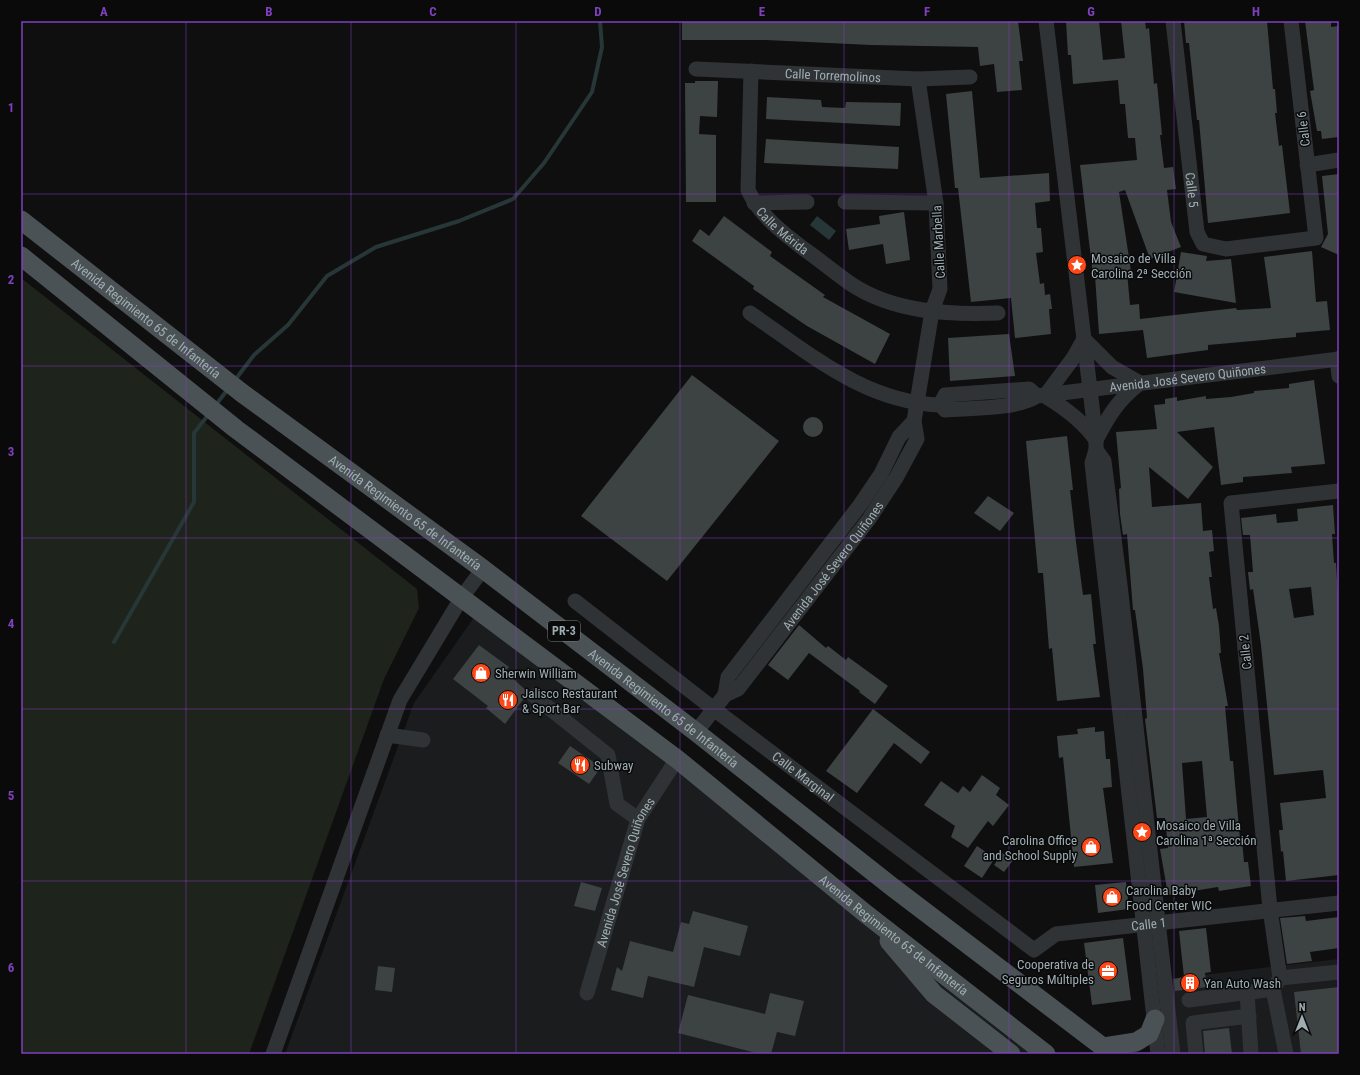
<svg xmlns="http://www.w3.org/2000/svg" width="1360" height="1075" viewBox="0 0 1360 1075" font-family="'Roboto Condensed',sans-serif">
	<rect width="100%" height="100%" fill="#0f0f10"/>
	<!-- built -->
	<path fill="#1a1c1d" d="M477,613l572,441h-764l129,-351z
		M1339,959v95h-161l-10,-75z"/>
	<!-- green -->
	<path fill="#1e231b" d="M21,278l396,311 2,19 -35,71 -135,375h-228z"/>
	<!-- water -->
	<path fill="#273637" d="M817,216l19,15 -7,9 -19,-15z"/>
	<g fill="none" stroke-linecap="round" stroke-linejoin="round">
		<!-- stream -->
		<path stroke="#273637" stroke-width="4" d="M235,380l19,-25 34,-30 39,-49 49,-29 83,-26 54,-22 31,-36 48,-71 10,-45 -2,-26
			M215,406l13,-17
			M114,642l80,-140v-69l15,-19"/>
	</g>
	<!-- building -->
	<path fill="#3d4243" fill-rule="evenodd" d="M682,21h336l5,40h-4l3,29 -25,2 -3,-28 -14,2 -2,-19 -107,-2 -105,-5h-84z
		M1066,21h33l4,39 22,-2 -4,-37h24l1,8 3,-1 5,56 3,-1 5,52h-2l4,33 9,-1 3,22 -9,1 4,32 10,25 -31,12 -25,-69 -6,2 12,79 -4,1 3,33 9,-1 1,15 96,-11 1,2 34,-2 -7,-51 48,-6 4,51 11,-1 3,29 -34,3v4l-88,8v5l-61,8 -4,-28 -44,4 -4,-58h-2l-13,-111 57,-5 -2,-22h-7l-3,-34h-5l-2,-24 -45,4 -2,-29h-3z
		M1184,21h83l6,68h2l2,24h-2l4,33 3,-1 8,68 -82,10 -9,-103h-2l-8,-77h-3z
		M1305,21h26v6l8,-1v111l-17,2 -1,-8h-4l-7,-40 4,-1z
		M695,81h23l-1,36 -17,-1 -1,18 17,1v67h-30l-1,-119h10z
		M972,91l8,87 69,-5 1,28 -15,2 2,25h4l2,24 -7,1 4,31 4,-1 1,12 5,-1 2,15h-3l2,25 -36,4 -4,-40 -40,4 -13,-114h-3l-9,-94z
		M767,97l54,3 1,7 23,1 1,-6 55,1 -1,23 -134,-7z
		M766,139l133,8 -1,22 -134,-6z
		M1339,174v81l-18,-8 7,-13 -6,-58z
		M904,212l6,48 -24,4 -3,-20 -34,6 -3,-21 34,-5 -1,-8z
		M724,216l48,36 -2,4 55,39 -2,2 67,37 -15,30 -68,-38 -54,-37 1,-3 -62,-45 8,-12 9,7z
		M1181,252l26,4 -1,5 25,-2 5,44 -62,-11z
		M1009,334l6,42 -65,5 -2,-43z
		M692,375l87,66 -112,140 -86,-65z
		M1314,380l11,84 -34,3 1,6 -49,4v5l-22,3 -7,-58 -37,5 36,35 -25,32 -39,-32 3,40 49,-4 2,28 9,-1 2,21 -5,1 3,25h-3l4,32 3,-1 3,18 2,27h-2l9,53h-3l5,55h3l7,78h2l2,23h4l3,24 -32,5 -1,-4 -50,8 -8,-46 8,-1 -3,-30h-8l-12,-99 2,-1 -4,-49 -8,-59h-2l-6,-76 -4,1 -3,-21 -1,-25 2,-1 -5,-56 41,-3 -3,-24 11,-1v-5l12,-2v4l29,-5v3l25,-2 23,-4v-2l35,-3v-4zM1202,761l5,56 -21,2 -4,-56z
		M803 427a10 10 0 1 1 20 0a10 10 0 1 1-20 0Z
		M1067,436l6,54h-3l6,52 7,53 8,-1 5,50h-3l7,53 -43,4 -5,-53 -3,1 -6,-76h-5l-12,-132z
		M988,496l26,17 -14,18 -26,-18z
		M1333,505l2,29h-3l2,29h2l3,50v262l-53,6 -3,-30 -2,1 -2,-22h4l-3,-27 46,-5 -3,-28 -49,5 -13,-130 -8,-56 -3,1 -2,-18h5l-3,-37h-7l-2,-17 35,-4 1,9 21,-2 -1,-12zM1311,587l3,28 -20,3 -5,-29z
		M799,625l27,23 2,-2 18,14 2,-3 40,29 -13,18 -16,-12 1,-1 -51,-38 -21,27 -20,-15z
		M479,645l30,22 -4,5 22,19 -2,6 -20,27 -19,-16 2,-2 -35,-27z
		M873,709l57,43 -9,12 -27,-21 -37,50 -31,-22z
		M1095,727v5l9,-1 2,28h4l2,28 -9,1 10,75 -39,4 -11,-110 -4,1 -2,-22 21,-2 -1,-5z
		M570,746l31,21 -12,17 -31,-21z
		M982,775l18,13 -4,7 13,10 -16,21 -5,-5 -20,27 -17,-11 4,-11 -31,-21 17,-24 17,12 5,-7 7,6z
		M977,846l18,12 -13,20 -18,-12z
		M1002,853l11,7 -9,12 -10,-7z
		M581,882l21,6 -7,23 -21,-5z
		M1126,882l3,27 -31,4 -3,-28z
		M693,911l55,15 -8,30 -36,-9 -10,40 -46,-11 -5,22 -32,-8 6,-23 5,4 8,-30 43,11 8,-30 8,2z
		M1305,916l1,5 33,-4v31l-29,4 2,9 -25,3 -7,-46z
		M1206,928l5,44 -6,1 2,14 -32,4 -1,-12 10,-2 -5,-46z
		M1123,938l8,62 -39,5 -8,-62z
		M378,966l17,2 -3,24 -17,-2z
		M1339,987v67h-38l-7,-62z
		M770,993l34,8 -9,35 -18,-4 -6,22h-11l-82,-21 10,-38 77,19z
		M1229,1028l3,26h-27l-2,-23z"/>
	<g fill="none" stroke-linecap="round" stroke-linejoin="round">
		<!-- minor -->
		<g stroke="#303336" stroke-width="15">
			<path d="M1046,21l50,419v10l-4,13 66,591"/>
			<path id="s1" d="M1173,21l24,211 6,12 23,5 90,-11 -25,-217"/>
			<path id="s2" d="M696,69l222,10 52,-2"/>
			<path id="s3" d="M751,71l-3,119c11,25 35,43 56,59 16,11 31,24 47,35 42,28 97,31 147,29"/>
			<path d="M1307,165l32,-5"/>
			<path d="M845,202l91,1"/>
			<path d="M754,203l53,-1"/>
			<path id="s4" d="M750,313c59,40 114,89 190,92l5,5c24,-2 74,-1 92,-14l302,-37"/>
			<path d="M1084,339l28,28 28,16c-22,17 -31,32 -44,57 -13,-19 -31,-32 -51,-44l29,-39z"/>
			<path d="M1337,359l2,17"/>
			<path d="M940,405l5,-10 84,-6 8,7"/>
			<path d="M1096,450l8,11 16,124 53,469"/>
			<path id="s5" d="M575,601l140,109 319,240 22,-16 283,-31"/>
			<path d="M725,695l3,-18 132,-172 21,-31 18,-37 15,-16"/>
			<path d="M534,696l74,59 9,49 21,15"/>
			<path id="s6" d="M696,732l29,-37 13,-6 131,-170 27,-41 21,-39 -3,-18 18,-110 8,-22 -4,-86 -18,-124"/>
			<path d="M387,735l36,5"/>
			<path d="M1280,978l59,-6"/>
			<path d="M1247,992l4,62"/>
			<path id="s7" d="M587,993l51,-174 39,-60"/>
			<path d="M1189,1000l84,-11"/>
			<path d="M273,1054l127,-354 62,-103 21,-28"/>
			<path d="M1196,1054l-3,-31 56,-7"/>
			<path d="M1286,1054l-13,-65 7,-11 -10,-69 -39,-406 108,-12"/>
		</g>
		<!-- major -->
		<g stroke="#4b5255" stroke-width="19">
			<path id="s8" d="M21,220l221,173 241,176 213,163 195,154 221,168"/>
			<path id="s9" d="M21,256l215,173 441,330 189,155 180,140"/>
			<path d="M889,941l45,53 77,60"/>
			<path d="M1104,1047l32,-5 13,-8 6,-15"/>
		</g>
	</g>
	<!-- grid -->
	<path fill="none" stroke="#8040bd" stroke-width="1" stroke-opacity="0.55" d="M186,21v1033M351,21v1033M516,21v1033M680,21v1033M844,21v1033M1009,21v1033M1174,21v1033M21,194h1318M21,366h1318M21,538h1318M21,709h1318M21,881h1318"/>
	<!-- icons -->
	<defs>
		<symbol id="sight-disc" viewBox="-11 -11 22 22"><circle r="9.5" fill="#ff4818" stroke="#0a0a0b"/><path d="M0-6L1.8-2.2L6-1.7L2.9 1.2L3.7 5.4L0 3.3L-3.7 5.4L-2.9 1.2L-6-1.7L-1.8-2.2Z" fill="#fff"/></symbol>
		<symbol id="shop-disc" viewBox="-11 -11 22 22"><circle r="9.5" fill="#ff4818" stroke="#0a0a0b"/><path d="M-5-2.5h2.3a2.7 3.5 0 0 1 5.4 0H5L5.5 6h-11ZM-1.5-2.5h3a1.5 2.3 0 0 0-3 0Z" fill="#fff"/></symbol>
		<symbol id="restaurant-disc" viewBox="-11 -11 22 22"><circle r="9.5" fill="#ff4818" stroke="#0a0a0b"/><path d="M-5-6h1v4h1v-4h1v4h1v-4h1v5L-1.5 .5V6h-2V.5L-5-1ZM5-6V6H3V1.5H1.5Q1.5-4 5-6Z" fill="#fff"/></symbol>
		<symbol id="office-disc" viewBox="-11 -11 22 22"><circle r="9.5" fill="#ff4818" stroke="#0a0a0b"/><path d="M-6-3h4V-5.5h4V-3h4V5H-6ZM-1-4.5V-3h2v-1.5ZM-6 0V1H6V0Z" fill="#fff"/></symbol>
		<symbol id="building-disc" viewBox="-11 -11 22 22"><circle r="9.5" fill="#ff4818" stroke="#0a0a0b"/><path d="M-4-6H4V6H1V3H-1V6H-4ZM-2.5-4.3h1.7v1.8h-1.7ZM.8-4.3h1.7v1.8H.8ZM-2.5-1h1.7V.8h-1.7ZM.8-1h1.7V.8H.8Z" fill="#fff"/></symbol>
	</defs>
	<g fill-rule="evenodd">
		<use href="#sight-disc" x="1066" y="254" width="22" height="22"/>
		<use href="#shop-disc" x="470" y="662" width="22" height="22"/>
		<use href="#restaurant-disc" x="497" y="689" width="22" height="22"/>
		<use href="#restaurant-disc" x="569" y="754" width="22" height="22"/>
		<use href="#sight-disc" x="1131" y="821" width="22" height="22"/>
		<use href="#shop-disc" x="1080" y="836" width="22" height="22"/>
		<use href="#shop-disc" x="1101" y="886" width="22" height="22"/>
		<use href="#office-disc" x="1097" y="960" width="22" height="22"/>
		<use href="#building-disc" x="1179" y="972" width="22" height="22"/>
	</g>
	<g text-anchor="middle" stroke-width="3" stroke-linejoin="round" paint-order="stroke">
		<!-- shield labels -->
		<rect fill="#0a0a0b" stroke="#727d81" stroke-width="1" x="548" y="621" width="32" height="20" rx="3"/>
		<g font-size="12" font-weight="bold" fill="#9eaeb3">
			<text x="564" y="635">PR-3</text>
		</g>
		<!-- street labels -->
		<g font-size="13" fill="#9eaeb3" stroke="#0a0a0b">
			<text dy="5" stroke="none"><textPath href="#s2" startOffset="137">Calle Torremolinos</textPath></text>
			<text transform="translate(1303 129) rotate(-97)" y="5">Calle 6</text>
			<text dy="5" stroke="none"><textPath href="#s1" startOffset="170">Calle 5</textPath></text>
			<text dy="5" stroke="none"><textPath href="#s3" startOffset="173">Calle Mérida</textPath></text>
			<text transform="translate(938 242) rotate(-93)" y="5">Calle Marbella</text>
			<text dy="5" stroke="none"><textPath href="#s8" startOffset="159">Avenida Regimiento 65 de Infantería</textPath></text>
			<text dy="5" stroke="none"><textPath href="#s4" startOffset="467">Avenida José Severo Quiñones</textPath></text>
			<text dy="5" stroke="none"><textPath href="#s8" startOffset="483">Avenida Regimiento 65 de Infantería</textPath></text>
			<text dy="5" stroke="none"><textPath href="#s6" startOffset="217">Avenida José Severo Quiñones</textPath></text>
			<text transform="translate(1245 652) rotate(-96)" y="5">Calle 2</text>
			<text dy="5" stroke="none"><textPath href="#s8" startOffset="807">Avenida Regimiento 65 de Infantería</textPath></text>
			<text dy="5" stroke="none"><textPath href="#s5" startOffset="288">Calle Marginal</textPath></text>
			<text dy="5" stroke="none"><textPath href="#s7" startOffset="127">Avenida José Severo Quiñones</textPath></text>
			<text dy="5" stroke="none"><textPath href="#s5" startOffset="697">Calle 1</textPath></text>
			<text dy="5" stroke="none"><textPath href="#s9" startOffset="1106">Avenida Regimiento 65 de Infantería</textPath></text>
		</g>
		<!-- poi labels -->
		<g font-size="13" fill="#9eaeb3" stroke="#0a0a0b" text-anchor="start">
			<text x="1091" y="263">Mosaico de Villa<tspan x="1091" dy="15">Carolina 2ª Sección</tspan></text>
			<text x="495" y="678">Sherwin William</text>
			<text x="522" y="698">Jalisco Restaurant<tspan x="522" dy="15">&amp; Sport Bar</tspan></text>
			<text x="594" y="770">Subway</text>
			<text x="1156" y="830">Mosaico de Villa<tspan x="1156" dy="15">Carolina 1ª Sección</tspan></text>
			<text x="1077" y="845" text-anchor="end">Carolina Office<tspan x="1077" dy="15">and School Supply</tspan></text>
			<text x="1126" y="895">Carolina Baby<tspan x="1126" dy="15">Food Center WIC</tspan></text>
			<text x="1094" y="969" text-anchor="end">Cooperativa de<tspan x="1094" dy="15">Seguros Múltiples</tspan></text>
			<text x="1204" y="988">Yan Auto Wash</text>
		</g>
	</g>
	<!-- border -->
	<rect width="1360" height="1075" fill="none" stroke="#0a0a0b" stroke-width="44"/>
	<!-- north arrow -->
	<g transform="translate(1302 1017)" stroke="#0a0a0b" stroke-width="3" paint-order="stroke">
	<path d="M0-3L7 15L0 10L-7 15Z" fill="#9eaeb3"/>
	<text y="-6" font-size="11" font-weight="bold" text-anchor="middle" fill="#9eaeb3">N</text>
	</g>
	<rect x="22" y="22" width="1316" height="1031" fill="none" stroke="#8040bd" stroke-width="1.5"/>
	<g font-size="13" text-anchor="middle" font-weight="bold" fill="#8040bd">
		<text x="104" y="16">A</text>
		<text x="269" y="16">B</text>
		<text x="433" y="16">C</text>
		<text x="598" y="16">D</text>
		<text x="762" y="16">E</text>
		<text x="927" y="16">F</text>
		<text x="1091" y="16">G</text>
		<text x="1256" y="16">H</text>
		<text x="11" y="112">1</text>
		<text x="11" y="284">2</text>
		<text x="11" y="456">3</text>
		<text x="11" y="628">4</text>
		<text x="11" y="800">5</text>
		<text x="11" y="972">6</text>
	</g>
</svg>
